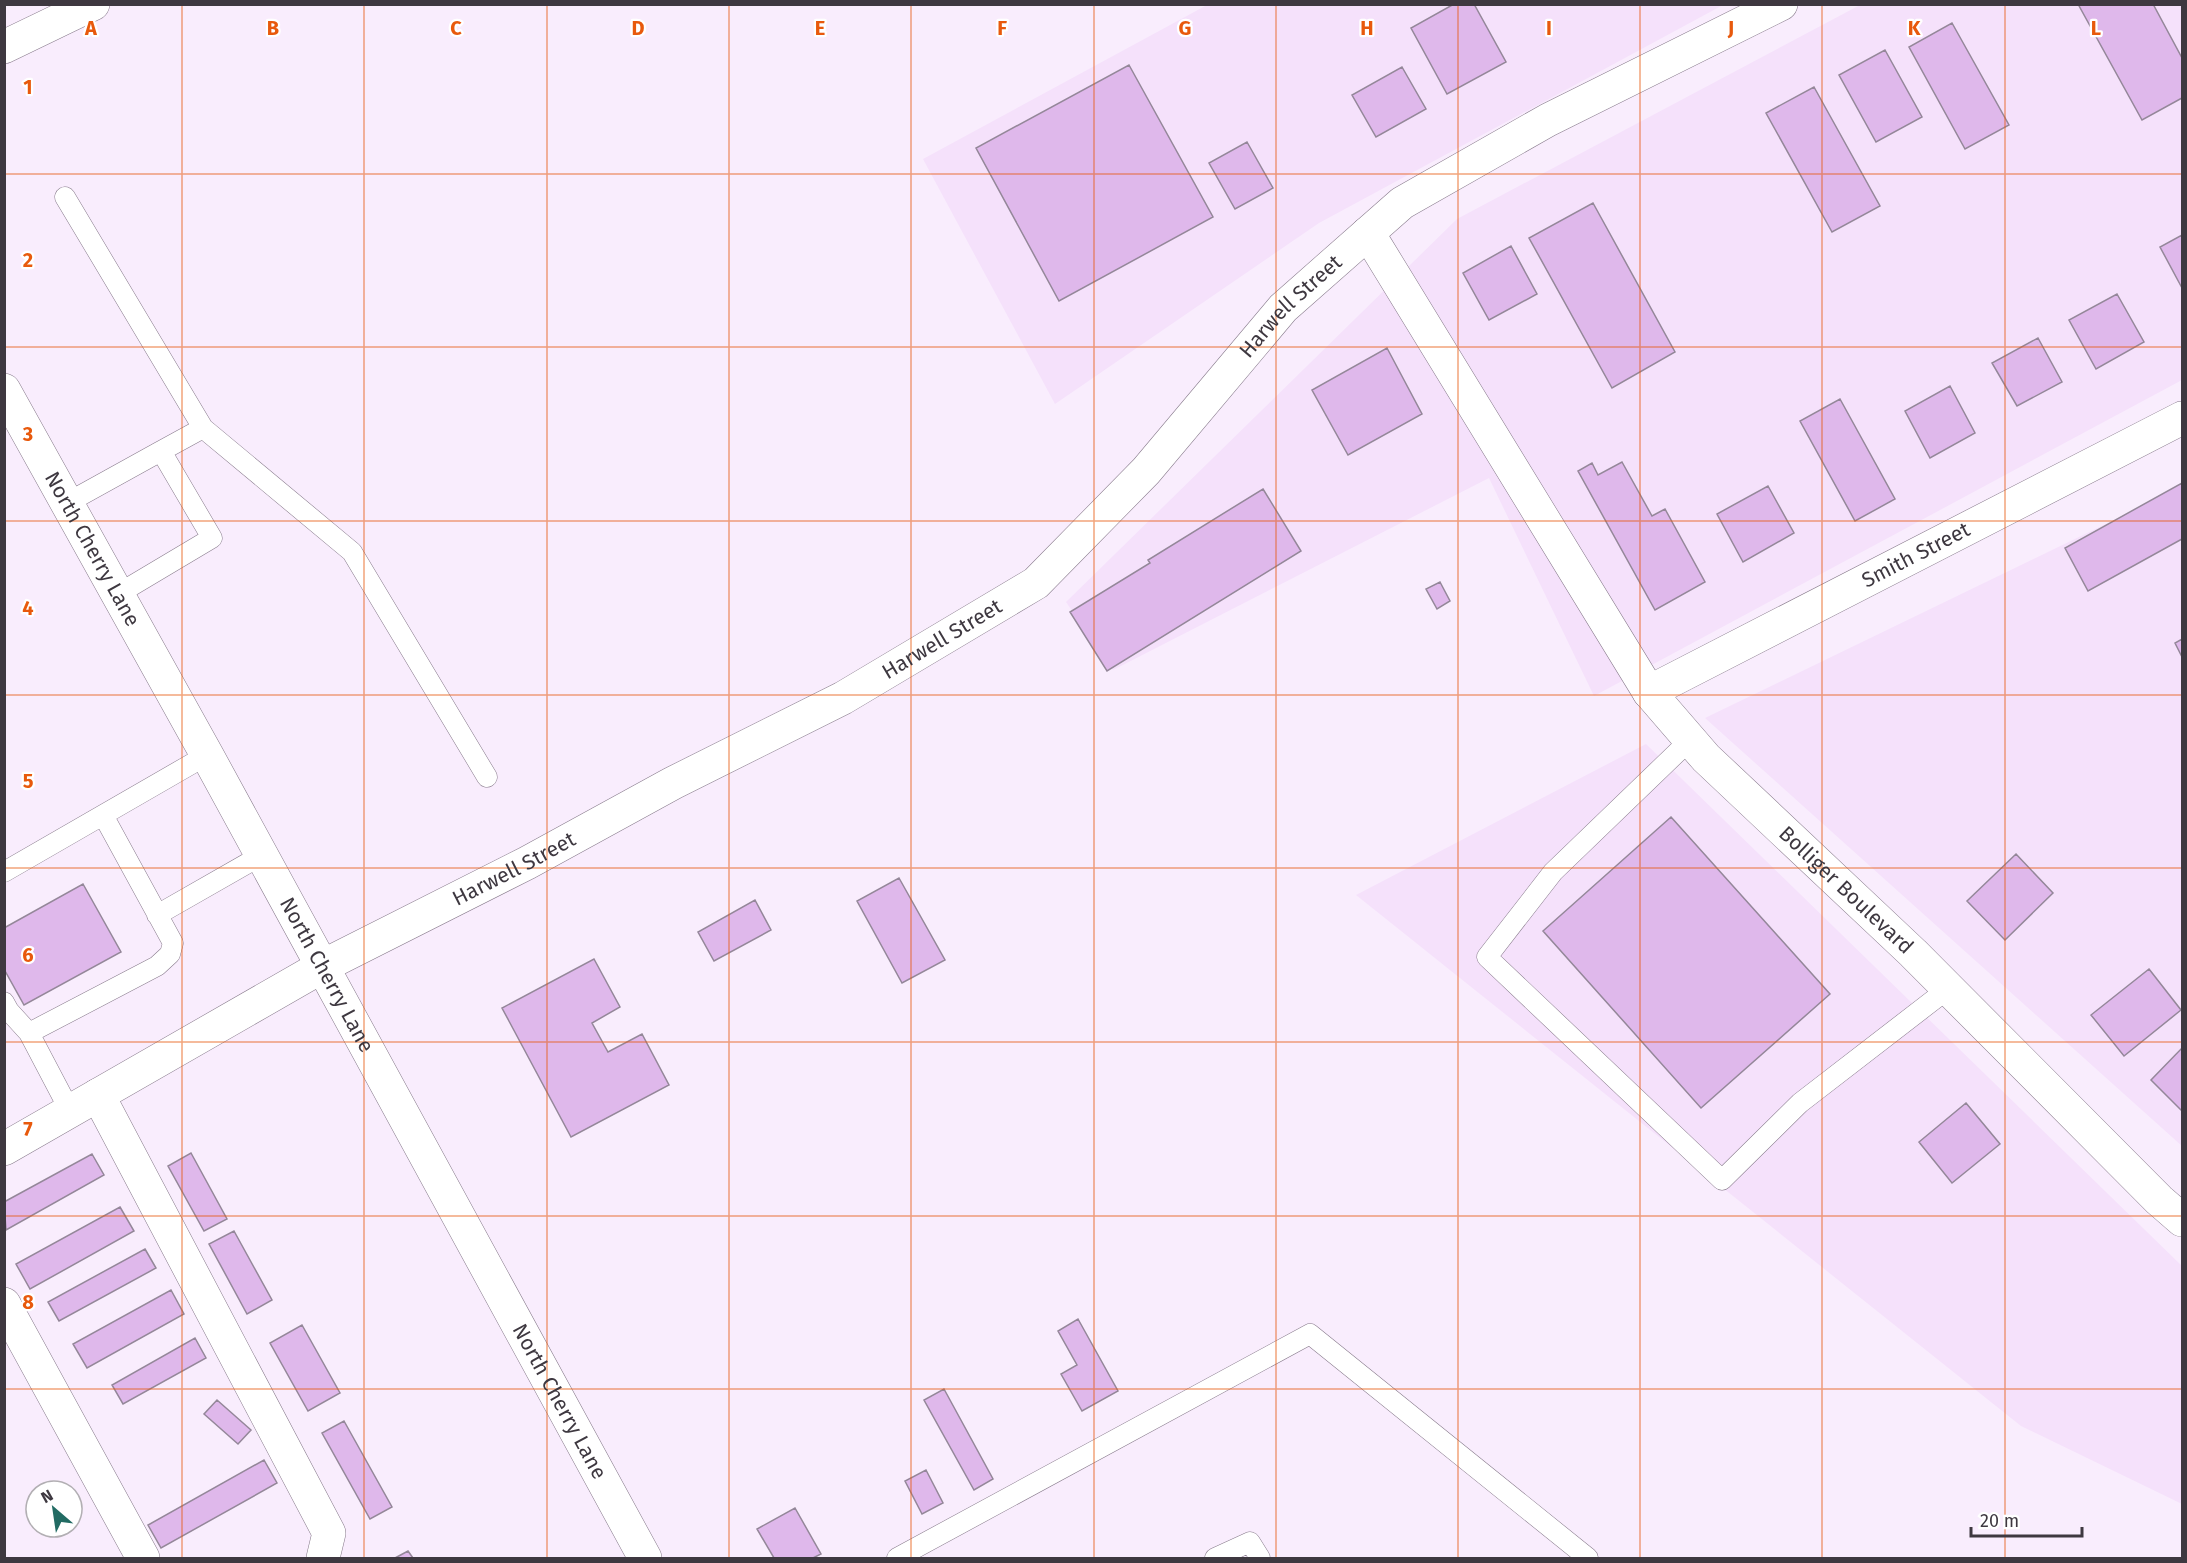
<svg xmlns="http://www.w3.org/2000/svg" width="2187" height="1563" viewBox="0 0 2187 1563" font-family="'Fira Sans',sans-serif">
	<rect width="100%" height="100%" fill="#f9edfd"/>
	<!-- built -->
	<path fill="#f5e1fb" d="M1207,5h516l-404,218 -264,181 -132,-245z
		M1860,5h322v375l-588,316 -105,-218 -376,192 -47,-68 391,-383z
		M2182,487v659l-477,-428z
		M1646,744l536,522v238l-161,-78 -665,-531z"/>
	<!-- building -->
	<path fill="#dfb8eb" stroke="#948799" stroke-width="1.5" d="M1454,4h20l32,58 -59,32 -36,-66z
		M2078,4h75l29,54v40l-40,22z
		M1952,23l57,102 -44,24 -56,-102z
		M1885,50l37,67 -46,25 -37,-67z
		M1129,65l84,152 -154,84 -83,-153z
		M1402,67l24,42 -50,28 -24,-42z
		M1814,87l66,119 -48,26 -66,-119z
		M1247,142l26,46 -38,21 -26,-46z
		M1593,203l82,149 -63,36 -83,-150z
		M2182,235v53l-22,-41z
		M1511,246l26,48 -48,26 -26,-47z
		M2117,294l27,48 -48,27 -27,-49z
		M2038,338l24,44 -45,24 -25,-43z
		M1387,348l35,66 -74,41 -36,-65z
		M1950,386l25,47 -45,25 -25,-47z
		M1840,399l55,100 -40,22 -55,-100z
		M1622,462l30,54 13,-7 40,73 -50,28 -77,-139 14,-8 6,12z
		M2182,483v56l-94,52 -23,-43z
		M1768,486l26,47 -51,29 -26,-48z
		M1263,489l38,62 -194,120 -37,-59 80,-49 -2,-3z
		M1440,582l10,19 -13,8 -11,-20z
		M2182,639v18l-7,-14z
		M1671,817l159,177 -129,114 -158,-177z
		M2016,854l37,39 -48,47 -38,-39z
		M899,878l46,82 -43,23 -45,-82z
		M83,884l38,68 -97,53 -20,-36v-41z
		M755,900l16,30 -57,31 -16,-29z
		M594,959l26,48 -28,16 16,29 34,-18 27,51 -98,52 -69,-129z
		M2149,969l32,41 -57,46 -33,-41z
		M2182,1048v63l-31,-31z
		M1966,1103l34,41 -48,39 -33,-41z
		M191,1153l36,66 -23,12 -36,-65z
		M92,1154l12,21 -98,55 -2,-28z
		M120,1207l14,24 -104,58 -14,-25z
		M234,1231l38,69 -25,14 -38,-70z
		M145,1249l11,19 -97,53 -11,-19z
		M171,1290l13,24 -97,54 -14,-24z
		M1078,1319l40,72 -36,20 -21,-37 16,-9 -19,-34z
		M302,1325l38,68 -32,18 -38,-68z
		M195,1338l11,20 -83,46 -11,-19z
		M944,1389l49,90 -19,11 -50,-90z
		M217,1400l34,30 -13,14 -34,-30z
		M344,1421l48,86 -22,12 -48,-86z
		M264,1460l13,23 -116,65 -13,-23z
		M926,1470l17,33 -21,11 -17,-33z
		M795,1508l26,46 -8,4h-39l-17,-29z
		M408,1551l5,7h-18z"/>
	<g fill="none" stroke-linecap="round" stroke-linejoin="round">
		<defs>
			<path id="service" d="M65,197l138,231 -42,23
				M203,428l149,124 135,225
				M67,503l94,-52 51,87 -94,56
				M1690,740l-137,132 -66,85 235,223 78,-77 149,-115
				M4,872l203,-117
				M157,915l105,-60
				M4,1002l5,9 20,22 41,78
				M29,1033l128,-67 13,-12 3,-11 -70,-128
				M897,1558l413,-224 278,224
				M1215,1558l35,-16 10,16"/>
			<g id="minor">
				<path id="s1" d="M1368,233l281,459 57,66 207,195 246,247 23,20"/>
				<path id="s2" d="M1649,692l533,-274"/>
				<path d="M98,1095l231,438 -6,25"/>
				<path id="s3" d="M4,1149l319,-183 204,-103 146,-80 170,-85 193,-115 110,-112 137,-163 119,-105 146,-83 233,-116"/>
				<path d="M4,1304l139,254"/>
			</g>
			<g id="tertiary">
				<path id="s4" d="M4,390l203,365 438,803"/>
			</g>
			<path id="secondary" d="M4,47l89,-43"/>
		</defs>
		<!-- service casing -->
		<use href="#service" stroke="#877a8b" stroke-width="21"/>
		<!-- minor casing -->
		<use href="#minor" stroke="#877a8b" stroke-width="34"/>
		<!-- tertiary casing -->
		<use href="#tertiary" stroke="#877a8b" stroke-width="34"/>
		<!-- secondary casing -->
		<use href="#secondary" stroke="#877a8b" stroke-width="34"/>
		<!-- service -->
		<use href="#service" stroke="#fff" stroke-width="20"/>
		<!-- minor -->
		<use href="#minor" stroke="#fff" stroke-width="33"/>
		<!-- tertiary -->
		<use href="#tertiary" stroke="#fff" stroke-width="33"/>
		<!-- secondary -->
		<use href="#secondary" stroke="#fff" stroke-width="33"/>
	</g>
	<!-- grid -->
	<path fill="none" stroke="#e8590c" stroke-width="1.5" stroke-opacity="0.55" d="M182,4v1554M364,4v1554M547,4v1554M729,4v1554M911,4v1554M1094,4v1554M1276,4v1554M1458,4v1554M1640,4v1554M1822,4v1554M2005,4v1554M4,174h2178M4,347h2178M4,521h2178M4,695h2178M4,868h2178M4,1042h2178M4,1216h2178M4,1389h2178"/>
	<g text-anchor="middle" stroke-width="4.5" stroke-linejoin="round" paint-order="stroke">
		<!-- street labels -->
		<g font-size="21" fill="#3e3840" stroke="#fff">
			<text dy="7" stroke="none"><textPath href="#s3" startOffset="1554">Harwell Street</textPath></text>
			<text dy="7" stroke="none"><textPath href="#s4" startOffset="182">North Cherry Lane</textPath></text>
			<text dy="7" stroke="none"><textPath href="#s2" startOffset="300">Smith Street</textPath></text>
			<text dy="7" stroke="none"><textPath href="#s3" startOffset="1068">Harwell Street</textPath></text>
			<text dy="7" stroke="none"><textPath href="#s3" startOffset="582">Harwell Street</textPath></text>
			<text dy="7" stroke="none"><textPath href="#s1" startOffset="818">Bolliger Boulevard</textPath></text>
			<text dy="7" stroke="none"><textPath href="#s4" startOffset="668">North Cherry Lane</textPath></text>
			<text dy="7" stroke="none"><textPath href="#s4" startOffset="1154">North Cherry Lane</textPath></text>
		</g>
	</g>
	<g font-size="20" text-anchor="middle" font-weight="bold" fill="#e8590c" stroke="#fff" stroke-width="4.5" stroke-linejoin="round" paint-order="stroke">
		<text x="91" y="35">A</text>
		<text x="273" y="35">B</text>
		<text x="456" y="35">C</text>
		<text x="638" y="35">D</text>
		<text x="820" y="35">E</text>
		<text x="1002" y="35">F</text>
		<text x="1185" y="35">G</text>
		<text x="1367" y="35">H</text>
		<text x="1549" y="35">I</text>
		<text x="1731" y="35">J</text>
		<text x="1914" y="35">K</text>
		<text x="2096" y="35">L</text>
		<text x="28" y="94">1</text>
		<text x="28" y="267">2</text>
		<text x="28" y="441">3</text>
		<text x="28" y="615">4</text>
		<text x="28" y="788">5</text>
		<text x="28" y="962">6</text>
		<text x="28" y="1136">7</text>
		<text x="28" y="1309">8</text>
	</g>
	<!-- border -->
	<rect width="2187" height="1563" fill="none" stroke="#3e3840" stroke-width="12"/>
	<!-- north arrow -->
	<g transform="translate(54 1509) rotate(331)"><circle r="28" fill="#ffffff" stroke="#b2afb3" stroke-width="1.5"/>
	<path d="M0-4.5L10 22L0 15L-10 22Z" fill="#226b63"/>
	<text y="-9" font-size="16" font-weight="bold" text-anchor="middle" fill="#3e3840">N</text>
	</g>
	<!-- scale -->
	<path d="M1971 1527v9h111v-9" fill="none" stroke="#3e3840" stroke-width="3"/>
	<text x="1980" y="1527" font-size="18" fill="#3e3840" stroke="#ffffff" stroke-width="4.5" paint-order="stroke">20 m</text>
</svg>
